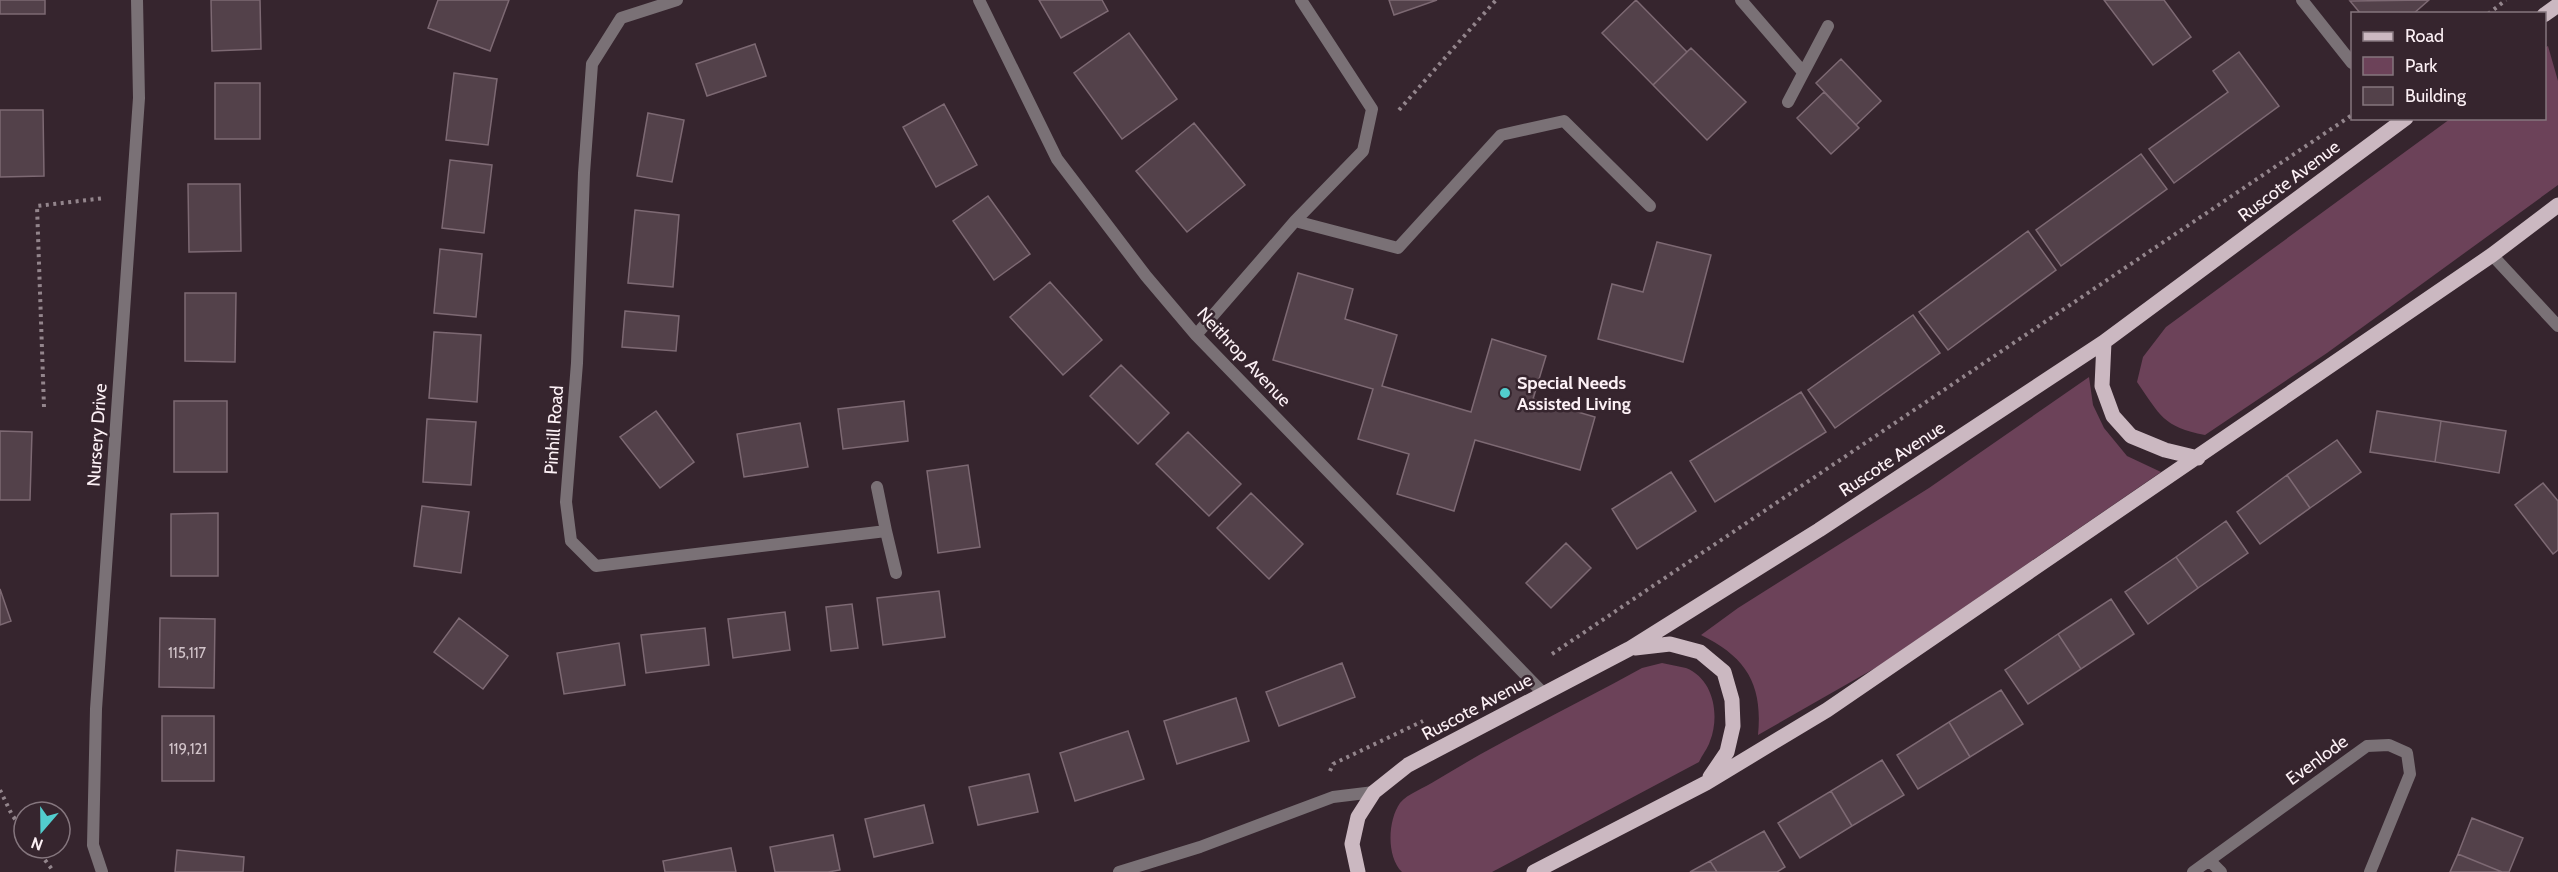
<svg xmlns="http://www.w3.org/2000/svg" width="2558" height="872" viewBox="0 0 2558 872" font-family="Cabin,sans-serif">
	<rect width="100%" height="100%" fill="#36252e"/>
	<!-- green -->
	<path fill="#6c4259" d="M2548,46l10,35v104l-231,168 -122,82c-42,-8 -45,-20 -68,-53l6,-25 23,-30 284,-208 94,-1v-70z
		M2089,377l4,28 11,23 23,28 34,16 -284,195 -119,68c5,-51 -12,-78 -57,-100l37,-27 191,-120z
		M1662,663c8,2 16,3 24,5 28,11 34,48 24,73 -2,7 -8,14 -11,21l-207,110h-90c-16,-16 -14,-52 -2,-69 7,-9 26,-16 35,-22 67,-41 138,-75 207,-113z"/>
	<!-- building -->
	<path fill="#53414a" stroke="#7d6973" stroke-width="1.5" d="M0,0h45v14h-45z
		M211,0h49l1,49 -49,2z
		M438,0h71l-19,51 -62,-23z
		M1039,0h63l6,11 -47,27z
		M1389,0h48l-43,15z
		M1636,0l51,52 -34,33 -51,-52z
		M2104,0h60l27,37 -38,28z
		M2429,0l-16,14h-52l-11,-13z
		M1129,33l48,66 -55,40 -48,-66z
		M755,44l11,32 -59,20 -11,-32z
		M1691,48l55,54 -39,38 -54,-55z
		M2239,52l40,54 -105,77 -25,-34 79,-57 -15,-21z
		M1841,59l40,42 -25,24 -40,-42z
		M454,73l43,6 -9,66 -42,-5z
		M215,83h45v56h-45z
		M1824,92l35,36 -28,26 -34,-36z
		M944,104l33,61 -41,22 -33,-60z
		M0,110h43l1,66 -44,1z
		M648,113l36,7 -12,62 -35,-6z
		M1194,123l51,62 -58,47 -51,-61z
		M2141,154l26,35 -106,77 -25,-36z
		M450,160l42,5 -8,68 -42,-5z
		M188,184h52l1,67 -52,1z
		M988,196l42,58 -36,26 -41,-59z
		M635,210l44,5 -6,72 -45,-4z
		M2028,231l28,39 -108,80 -29,-38z
		M1657,242l54,13 -28,107 -85,-23 14,-55 31,8z
		M440,249l42,5 -6,63 -42,-4z
		M1298,273l55,16 -8,30 52,16 -15,51 89,26 21,-73 54,17 -13,43 62,18 -15,53 -105,-30 -21,71 -57,-17 12,-40 -51,-15 15,-50 -100,-29z
		M1050,282l52,58 -39,35 -53,-58z
		M185,293h51l-1,69 -50,-1z
		M625,311l54,5 -3,35 -54,-4z
		M1913,315l27,38 -105,75 -27,-38z
		M434,332l47,3 -4,67 -48,-4z
		M1121,365l48,48 -31,31 -48,-48z
		M1801,392l25,40 -111,70 -25,-41z
		M174,401h53v71h-53z
		M904,401l4,40 -65,8 -5,-40z
		M656,411l38,51 -34,26 -40,-51z
		M2377,411l64,10 -6,41 -65,-10z
		M427,419l49,3 -5,63 -48,-3z
		M2441,421l65,10 -7,42 -64,-11z
		M800,423l8,44 -64,10 -7,-43z
		M0,431l32,1 -2,68h-30z
		M1188,432l53,52 -32,32 -53,-52z
		M2337,440l24,32 -51,36 -23,-33z
		M968,465l12,82 -42,6 -11,-82z
		M1671,472l25,39 -59,38 -25,-40z
		M2287,475l23,33 -50,36 -23,-32z
		M2543,483l15,18v49l-5,4 -38,-49z
		M1251,493l52,51 -34,35 -52,-51z
		M422,506l47,6 -8,61 -47,-7z
		M218,513v63h-47v-62z
		M2226,521l22,32 -50,35 -22,-31z
		M1566,543l25,25 -40,40 -25,-25z
		M2176,557l22,31 -50,36 -23,-32z
		M0,589l11,32 -11,4z
		M939,591l6,46 -62,8 -6,-47z
		M2111,599l23,35 -53,35 -23,-35z
		M852,604l6,44 -27,3 -5,-44z
		M785,612l5,38 -57,8 -5,-39z
		M160,618l55,1 -1,69 -55,-1z
		M459,618l49,38 -25,33 -49,-37z
		M705,628l4,37 -63,8 -5,-38z
		M2058,634l23,35 -53,35 -23,-34z
		M619,643l6,42 -61,9 -7,-41z
		M1342,663l13,34 -76,29 -13,-34z
		M2001,690l22,34 -53,33 -21,-35z
		M1236,698l13,43 -72,23 -13,-43z
		M162,716h52v65h-52z
		M1949,722l21,35 -52,32 -21,-34z
		M1128,731l16,48 -69,22 -15,-48z
		M1882,760l22,35 -52,31 -21,-35z
		M1029,774l9,38 -60,13 -9,-38z
		M1831,791l21,35 -52,32 -22,-35z
		M924,805l9,38 -59,14 -9,-38z
		M2472,818l51,20 -14,34h-7l-44,-18z
		M1764,831l21,36 -8,5h-60l-7,-11z
		M833,835l7,35 -12,2h-53l-5,-25z
		M731,848l5,24h-71l-2,-11z
		M177,850l67,7 -1,15h-68z
		M2458,854l44,18h-52z
		M1710,861l7,11h-27z"/>
	<g fill="none" stroke-linecap="round" stroke-linejoin="round">
		<!-- path -->
		<path stroke="#93858c" stroke-width="4" stroke-dasharray="3 4.5" stroke-linecap="butt" d="M2488,14l18,-14
			M1399,110l97,-110
			M44,407l-7,-201 68,-8
			M1552,654l800,-539
			M1330,771l3,-7 90,-43
			M0,790l12,25 12,16
			M36,848l18,24"/>
		<!-- minor -->
		<path stroke="#7a7176" stroke-width="12" d="M677,0l-56,18 -29,46 -8,109 -7,190 -11,139 5,39 25,25 290,-35 10,42
			M979,0l78,159 89,117 50,59 348,359
			M1741,0l62,72
			M2302,0l50,63
			M1788,102l40,-76
			M1295,221l103,27 103,-113 63,-14 86,85
			M2492,255l66,71
			M1196,335l99,-114 68,-70 9,-42 -71,-109
			M877,487l9,44
			M2210,861l11,11
			M102,872l-9,-27 3,-136 43,-611 -2,-98
			M1119,872l81,-25 133,-50 41,-5
			M2193,872l174,-126 22,-1 18,8 3,21 -40,98"/>
		<!-- primary -->
		<path stroke="#cbb8c1" stroke-width="15" d="M2544,15l14,-10
			M2104,342l-2,44 11,30 18,20 34,14 33,8
			M1635,648l35,-4 30,8 24,20 8,28 1,26 -6,26 -17,25
			M1358,872l-6,-28 6,-27 16,-25 34,-27 221,-116 190,-119 285,-188 302,-224
			M1534,872l172,-89 121,-73 665,-455 66,-50"/>
	</g>
	<!-- markers -->
	<circle fill="#52cdce" stroke="#36252e" stroke-width="2" cx="1505" cy="393" r="6"/>
	<g text-anchor="middle" stroke-width="5" stroke-linejoin="round" paint-order="stroke">
		<!-- number labels -->
		<g font-size="15" fill="#d2c4ca">
			<text x="187" y="658">115,117</text>
			<text x="188" y="754">119,121</text>
		</g>
		<!-- street labels -->
		<g font-size="18" fill="#fcf0f5" stroke="#36252e">
			<text transform="translate(2289 181) rotate(-37)" y="6">Ruscote Avenue</text>
			<text transform="translate(1244 357) rotate(47)" y="6">Neithrop Avenue</text>
			<text transform="translate(554 430) rotate(-86)" y="6">Pinhill Road</text>
			<text transform="translate(97 435) rotate(-86)" y="6">Nursery Drive</text>
			<text transform="translate(1892 459) rotate(-33)" y="6">Ruscote Avenue</text>
			<text transform="translate(1477 707) rotate(-28)" y="6">Ruscote Avenue</text>
			<text transform="translate(2317 760) rotate(-36)" y="6">Evenlode</text>
		</g>
		<!-- poi labels -->
		<g font-size="18" font-weight="bold" fill="#fcf0f5" stroke="#36252e" text-anchor="start">
			<text x="1517" y="389">Special Needs<tspan x="1517" dy="21">Assisted Living</tspan></text>
		</g>
	</g>
	<!-- legend -->
	<rect x="2351" y="12" width="195" height="108" fill="#36252e" stroke="#85767e" stroke-width="1.5"/>
	<rect x="2363" y="32" width="30" height="9" fill="#cbb8c1" stroke="#85767e" stroke-width="1.5"/>
	<text x="2405" y="42" font-size="18" fill="#fcf0f5">Road</text>
	<rect x="2363" y="57" width="30" height="18" fill="#6c4259" stroke="#85767e" stroke-width="1.5"/>
	<text x="2405" y="72" font-size="18" fill="#fcf0f5">Park</text>
	<rect x="2363" y="87" width="30" height="18" fill="#53414a" stroke="#85767e" stroke-width="1.5"/>
	<text x="2405" y="102" font-size="18" fill="#fcf0f5">Building</text>
	<!-- north arrow -->
	<g transform="translate(42 830) rotate(200)"><circle r="28" fill="#36252e" stroke="#85767e" stroke-width="1.5"/>
	<path d="M0-4.5L10 22L0 15L-10 22Z" fill="#52cdce"/>
	<text y="-9" font-size="16" font-weight="bold" text-anchor="middle" fill="#fcf0f5">N</text>
	</g>
</svg>
